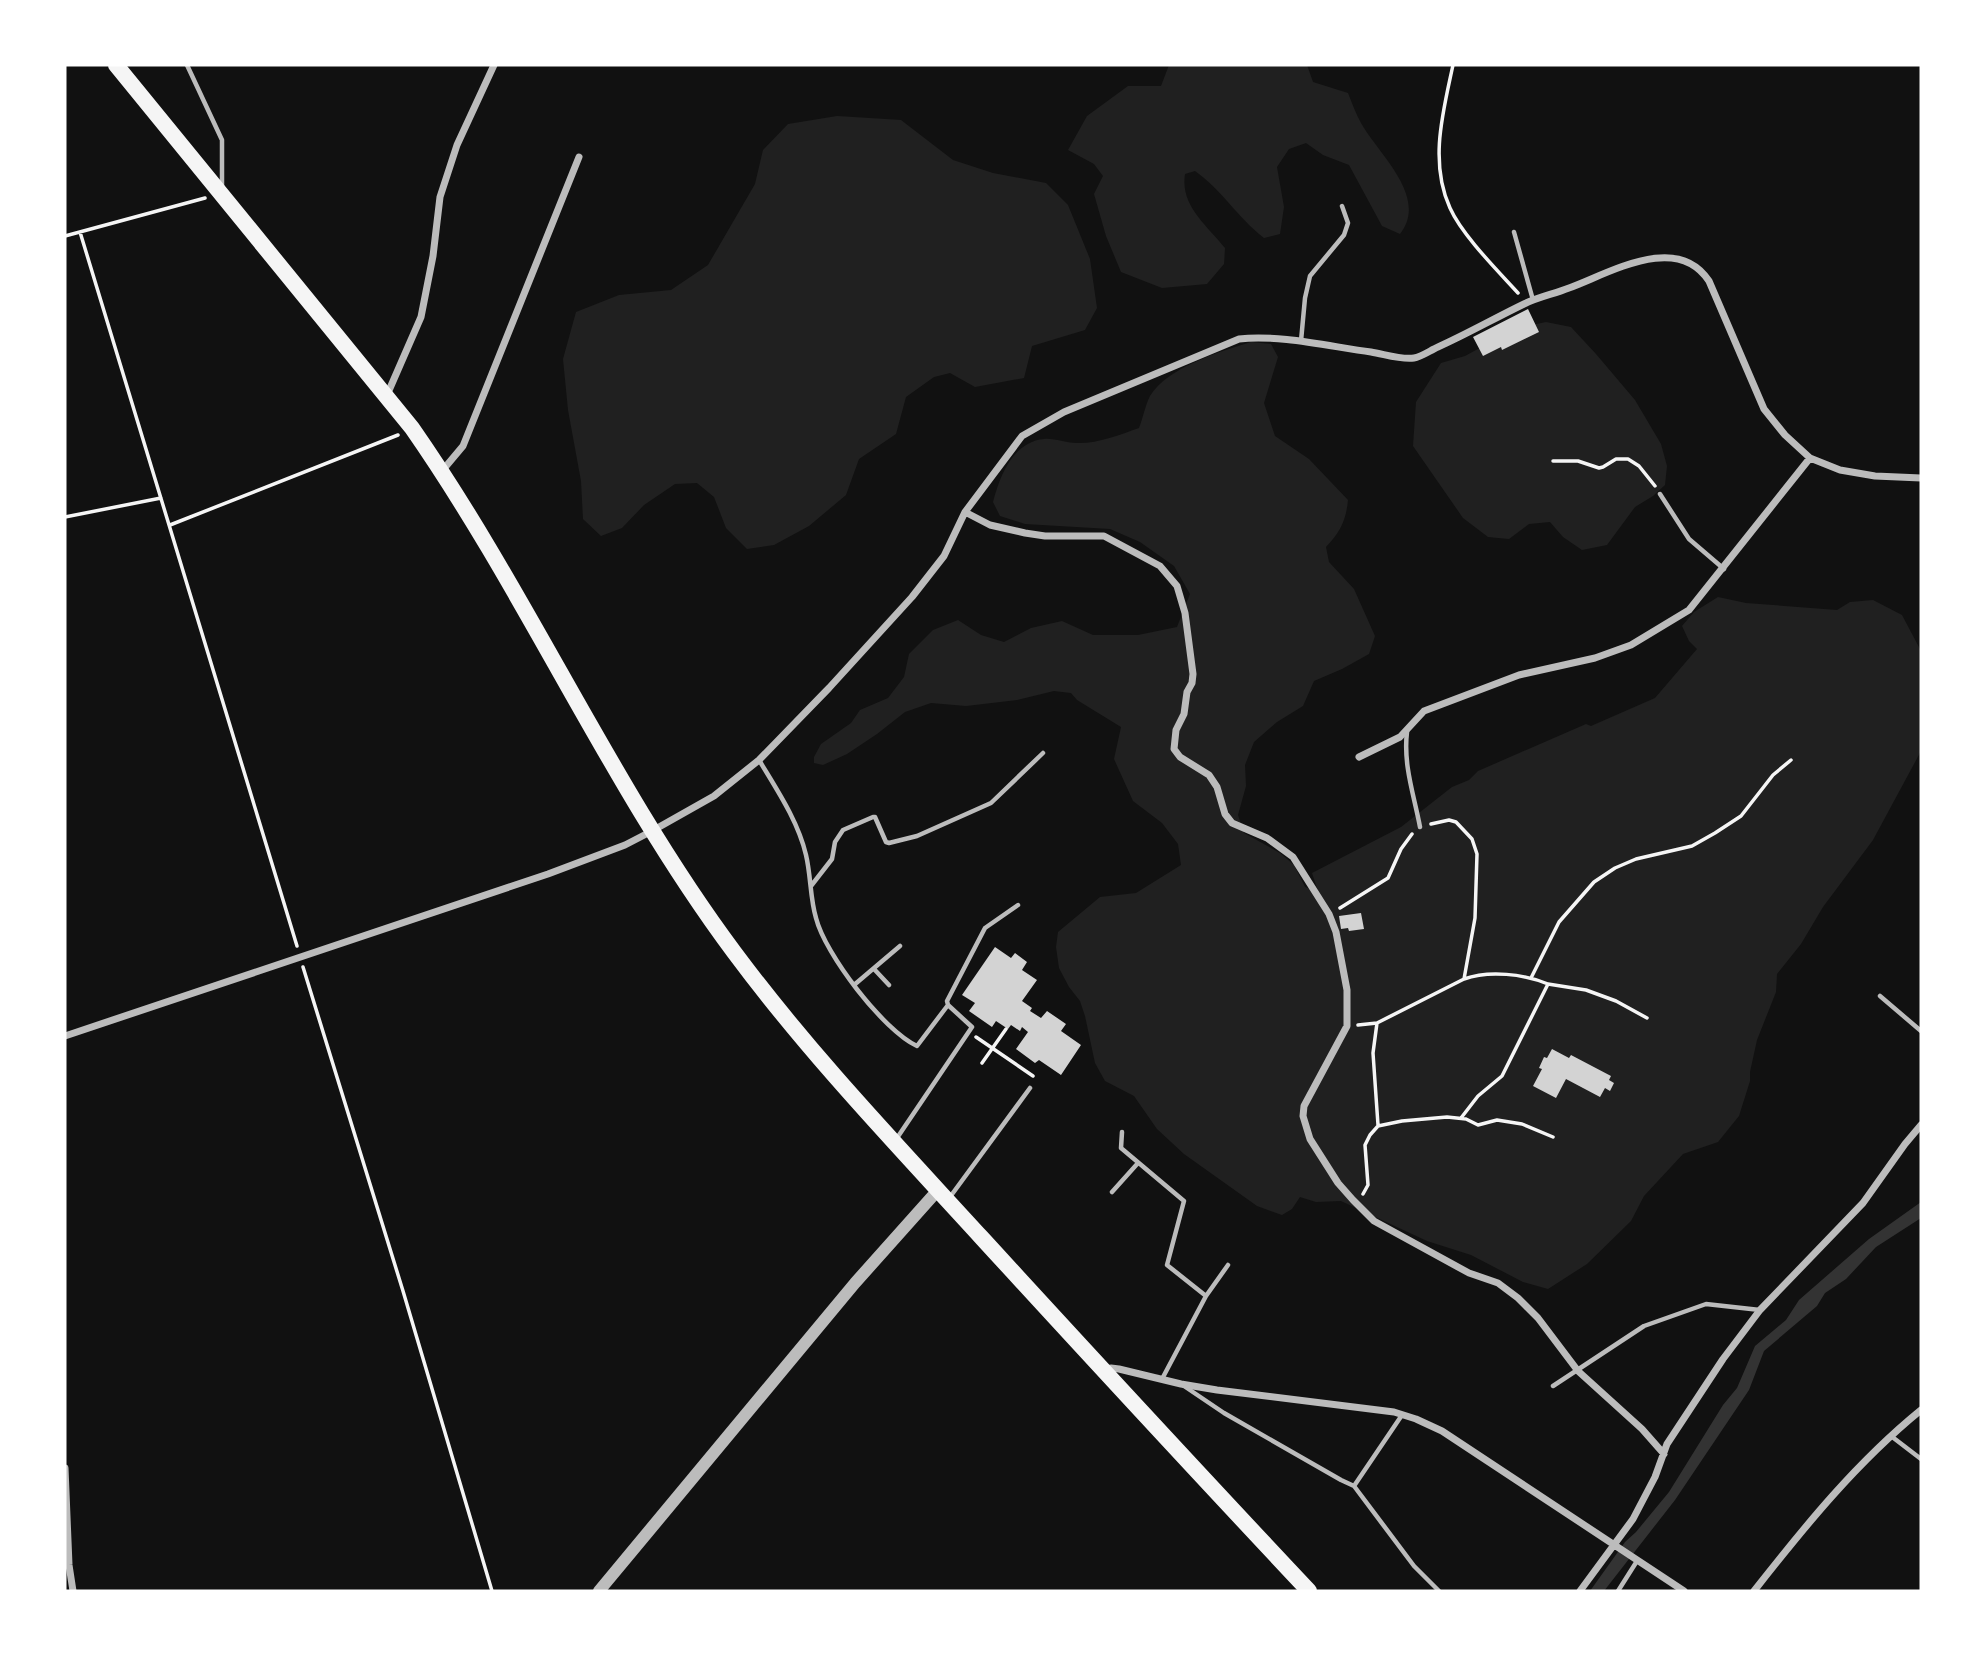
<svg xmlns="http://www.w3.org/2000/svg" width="1986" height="1656" viewBox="0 0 1986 1656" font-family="Roboto,sans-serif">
	<rect width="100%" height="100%" fill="#111"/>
	<!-- green -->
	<path fill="#202020" d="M1169,65h138l6,17 35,11c4,10 8,21 13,30 18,32 68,74 39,111l-18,-8 -33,-61 -26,-10 -17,-12 -17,6 -12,18 7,40 -4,27 -16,4c-27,-21 -42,-48 -69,-67l-10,3c-5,32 22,51 40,74l-1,16 -17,20 -45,4 -41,-16 -15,-36 -12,-42 9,-18 -9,-12 -26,-14 19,-34 41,-30h33z
		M837,116l64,4 52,40 40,13 53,10 22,22 22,54 7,49 -12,22 -53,16 -8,32 -49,9 -25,-14 -16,4 -28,20 -10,37 -37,25 -13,36 -37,31 -35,19 -27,4 -21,-21 -12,-31 -17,-14 -22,1 -31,21 -22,23 -21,8 -18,-17 -2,-38 -13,-71 -5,-51 13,-47 43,-17 52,-5 37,-25 47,-81 8,-34 25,-26z
		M1546,322l25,5 25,27 39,46 26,44 6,22 -2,19 -12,11 -18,11 -28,38 -25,5 -19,-13 -13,-15 -21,2 -20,15 -21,-2 -25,-19 -50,-72 3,-44 25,-39 24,-7 33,-18 29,-12z
		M1251,342l20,2 7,13 -14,46 11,33 34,23 39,41c-2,21 -8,32 -22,47l3,15 25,27 21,47 -6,18 -27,15 -28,12 -11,25 -26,16 -23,20 -9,23 1,21 -8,29 6,18 36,20 14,12 11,22 13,4 -6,-18 89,-46 51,-40 17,-7 9,-9 108,-47 5,2 64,-28 42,-49 -8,-8 -7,-15 12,-14 24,-15 28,6 91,7 13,-8 23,-2 29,15 19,36v100l-48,89 -50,67 -22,37 -24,30 -1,18 -19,48 -7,32v9l-11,35 -21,26 -35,12 -39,42 -13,25 -44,43 -39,25 -25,-7 -52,-27 -44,-14 -86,-40 -25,1 -16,-5 -8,12 -10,6 -25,-9 -73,-52 -27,-25 -23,-33 -29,-15 -10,-18 -10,-47 -5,-15 -11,-14 -10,-19 -3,-21 2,-15 42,-35 36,-4 45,-28 -3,-21 -16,-21 -29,-22 -19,-42 7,-32 -44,-27 -6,-7 -17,-2 -37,9 -51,6 -35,-3 -26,9 -28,22 -30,20 -24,11 -9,-2v-6l7,-13 30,-21 9,-13 28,-12 16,-21 5,-23 24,-24 25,-10 23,15 23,7 27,-14 31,-7 31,14h45l39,-8 13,-33 -16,-28 -34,-24 -30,-13 -85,-5 -25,-8 -7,-14c7,-27 20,-60 51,-63 10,-1 21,4 32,4 21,1 43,-8 63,-15 4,-10 6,-22 11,-32 18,-29 69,-44 101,-54z"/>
	<!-- water -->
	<path fill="#333" d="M1921,1202v16l-45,29 -30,32 -21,14 -8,13 -53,45 -15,39 -74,110 -71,91h-14l35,-49 11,-10 33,-40 54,-87 14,-17 18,-42 31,-26 13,-20 70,-61z"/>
	<!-- building -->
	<path fill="#d3d3d3" d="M1528,309l11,23 -37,18 -1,-3 -18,9 -10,-19z
		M1361,913l3,16 -15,2 -1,-3 -7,1 -2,-13z
		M995,947l16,11 4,-5 12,9 -5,8 15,10 -15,21 10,7 -2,3 11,7 6,-7 19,13 -5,7 20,14 -20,30 -22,-15 -4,3 -19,-14 12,-17 -6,-5 -2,4 -9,-6 -3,4 -12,-8 -4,6 -23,-16 6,-8 -13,-8z
		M1552,1049l17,9 2,-3 40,21 -2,4 5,3 -4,8 -5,-3 -5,9 -34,-18 -10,19 -23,-12 9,-17 -3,-1 5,-11 3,1z"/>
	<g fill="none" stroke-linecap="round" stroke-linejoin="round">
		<!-- path -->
		<path stroke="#f5f5f5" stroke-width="3.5" d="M1453,65c-10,47 -24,97 -3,143 12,27 48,63 68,85
			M80,232l217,714
			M65,236l140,-38
			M1553,461h25l21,7 4,-1 13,-8h12l11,7 16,20
			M65,517l96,-19
			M170,525l228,-90
			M1340,908l48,-30 13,-29 11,-15
			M303,967l100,324 89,300
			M1531,978l28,-56 35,-40 21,-14 21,-9 56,-13 23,-13 26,-17 32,-41 18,-15
			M1464,979c25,-9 60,-5 84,5
			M1377,1023l-4,30 5,72
			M1358,1025l19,-2 87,-44 11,-61 2,-64 -5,-15 -16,-17 -7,-2 -18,4
			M976,1037l57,39
			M982,1063l24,-34
			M1461,1118l17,-22 24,-20 46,-92 38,6 30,11 31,17
			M1363,1194l5,-9 -3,-40 5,-10 8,-9 24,-5 45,-4 19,2 12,6 19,-5 25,4 31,13"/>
		<!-- service -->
		<path stroke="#bcbcbc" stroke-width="4.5" d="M187,65l35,75v46
			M1514,232l19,68
			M1301,341l4,-43 5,-22 34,-41 4,-12 -6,-17
			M1660,494l29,45 35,30
			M1407,732c-4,33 7,63 13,95
			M759,760c18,30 39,61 47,95 5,21 4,43 10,63 9,36 67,112 101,128l31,-41 24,22 -75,111
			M811,886l21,-27 3,-17 8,-12 30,-13h2l11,25 3,1 28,-7 74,-33 52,-50
			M874,969l15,16
			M854,985l46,-39
			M1880,996l41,35
			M948,1005l-1,-4 38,-73 33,-23
			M1122,1132l-1,16 63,53 -17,64 39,31 -44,83
			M1112,1192l26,-29
			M950,1197l80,-109
			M1206,1296l22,-31
			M1184,1386l40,27 117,67 13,6 60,80 25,25
			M1553,1386l91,-60 62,-22 54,6
			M1891,1436l30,23
			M1354,1486l48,-71
			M1618,1591l19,-30"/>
		<!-- minor -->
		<path stroke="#bcbcbc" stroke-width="7" d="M387,395l34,-78 12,-61 7,-59 17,-52 37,-80
			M442,471l21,-25 116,-289
			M965,512l25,13 35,8 20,3h59l56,30 17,20 8,27 8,61 -1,9 -5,9 -3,22 -8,16 -2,19 6,8 29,18 8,12 8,27 7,9 35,15 26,19 36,57 7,18 11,58v36l-43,80 -1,10 7,23 28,44 15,17 21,21 95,52 29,10 20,15 20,20 40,53 64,58 22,25
			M1359,757l41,-20 24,-26 95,-36 76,-17 36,-13 58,-35 121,-152
			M65,1036l483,-162 77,-29 27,-14 62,-35 45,-36 70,-72 83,-91 32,-41 21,-44 57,-76 42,-24 175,-73c39,-5 93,8 132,13 13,2 30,8 43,6 7,-1 17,-8 24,-11 29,-13 57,-29 86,-43 14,-7 30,-10 45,-16 41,-15 108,-56 140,-7l55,128 21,26 25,23 30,12 35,6 46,2
			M1105,1371l6,-3 8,1 62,15 36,6 177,22 22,7 26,12 242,160
			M65,1468l4,97 4,26
			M1580,1591l53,-72 22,-42 12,-33 56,-85 37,-49 103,-107 42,-59 16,-19
			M1754,1591c51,-65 103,-129 167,-181"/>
		<!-- tertiary -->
		<path stroke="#bcbcbc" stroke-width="12" d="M599,1591l256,-308 83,-93"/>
		<!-- trunk -->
		<path stroke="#f5f5f5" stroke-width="16" d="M116,65l296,363c117,168 199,359 322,524 75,101 162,192 247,285 109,119 218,237 328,354"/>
	</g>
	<!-- border -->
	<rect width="1986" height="1656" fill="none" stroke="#ffffff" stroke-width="133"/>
</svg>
